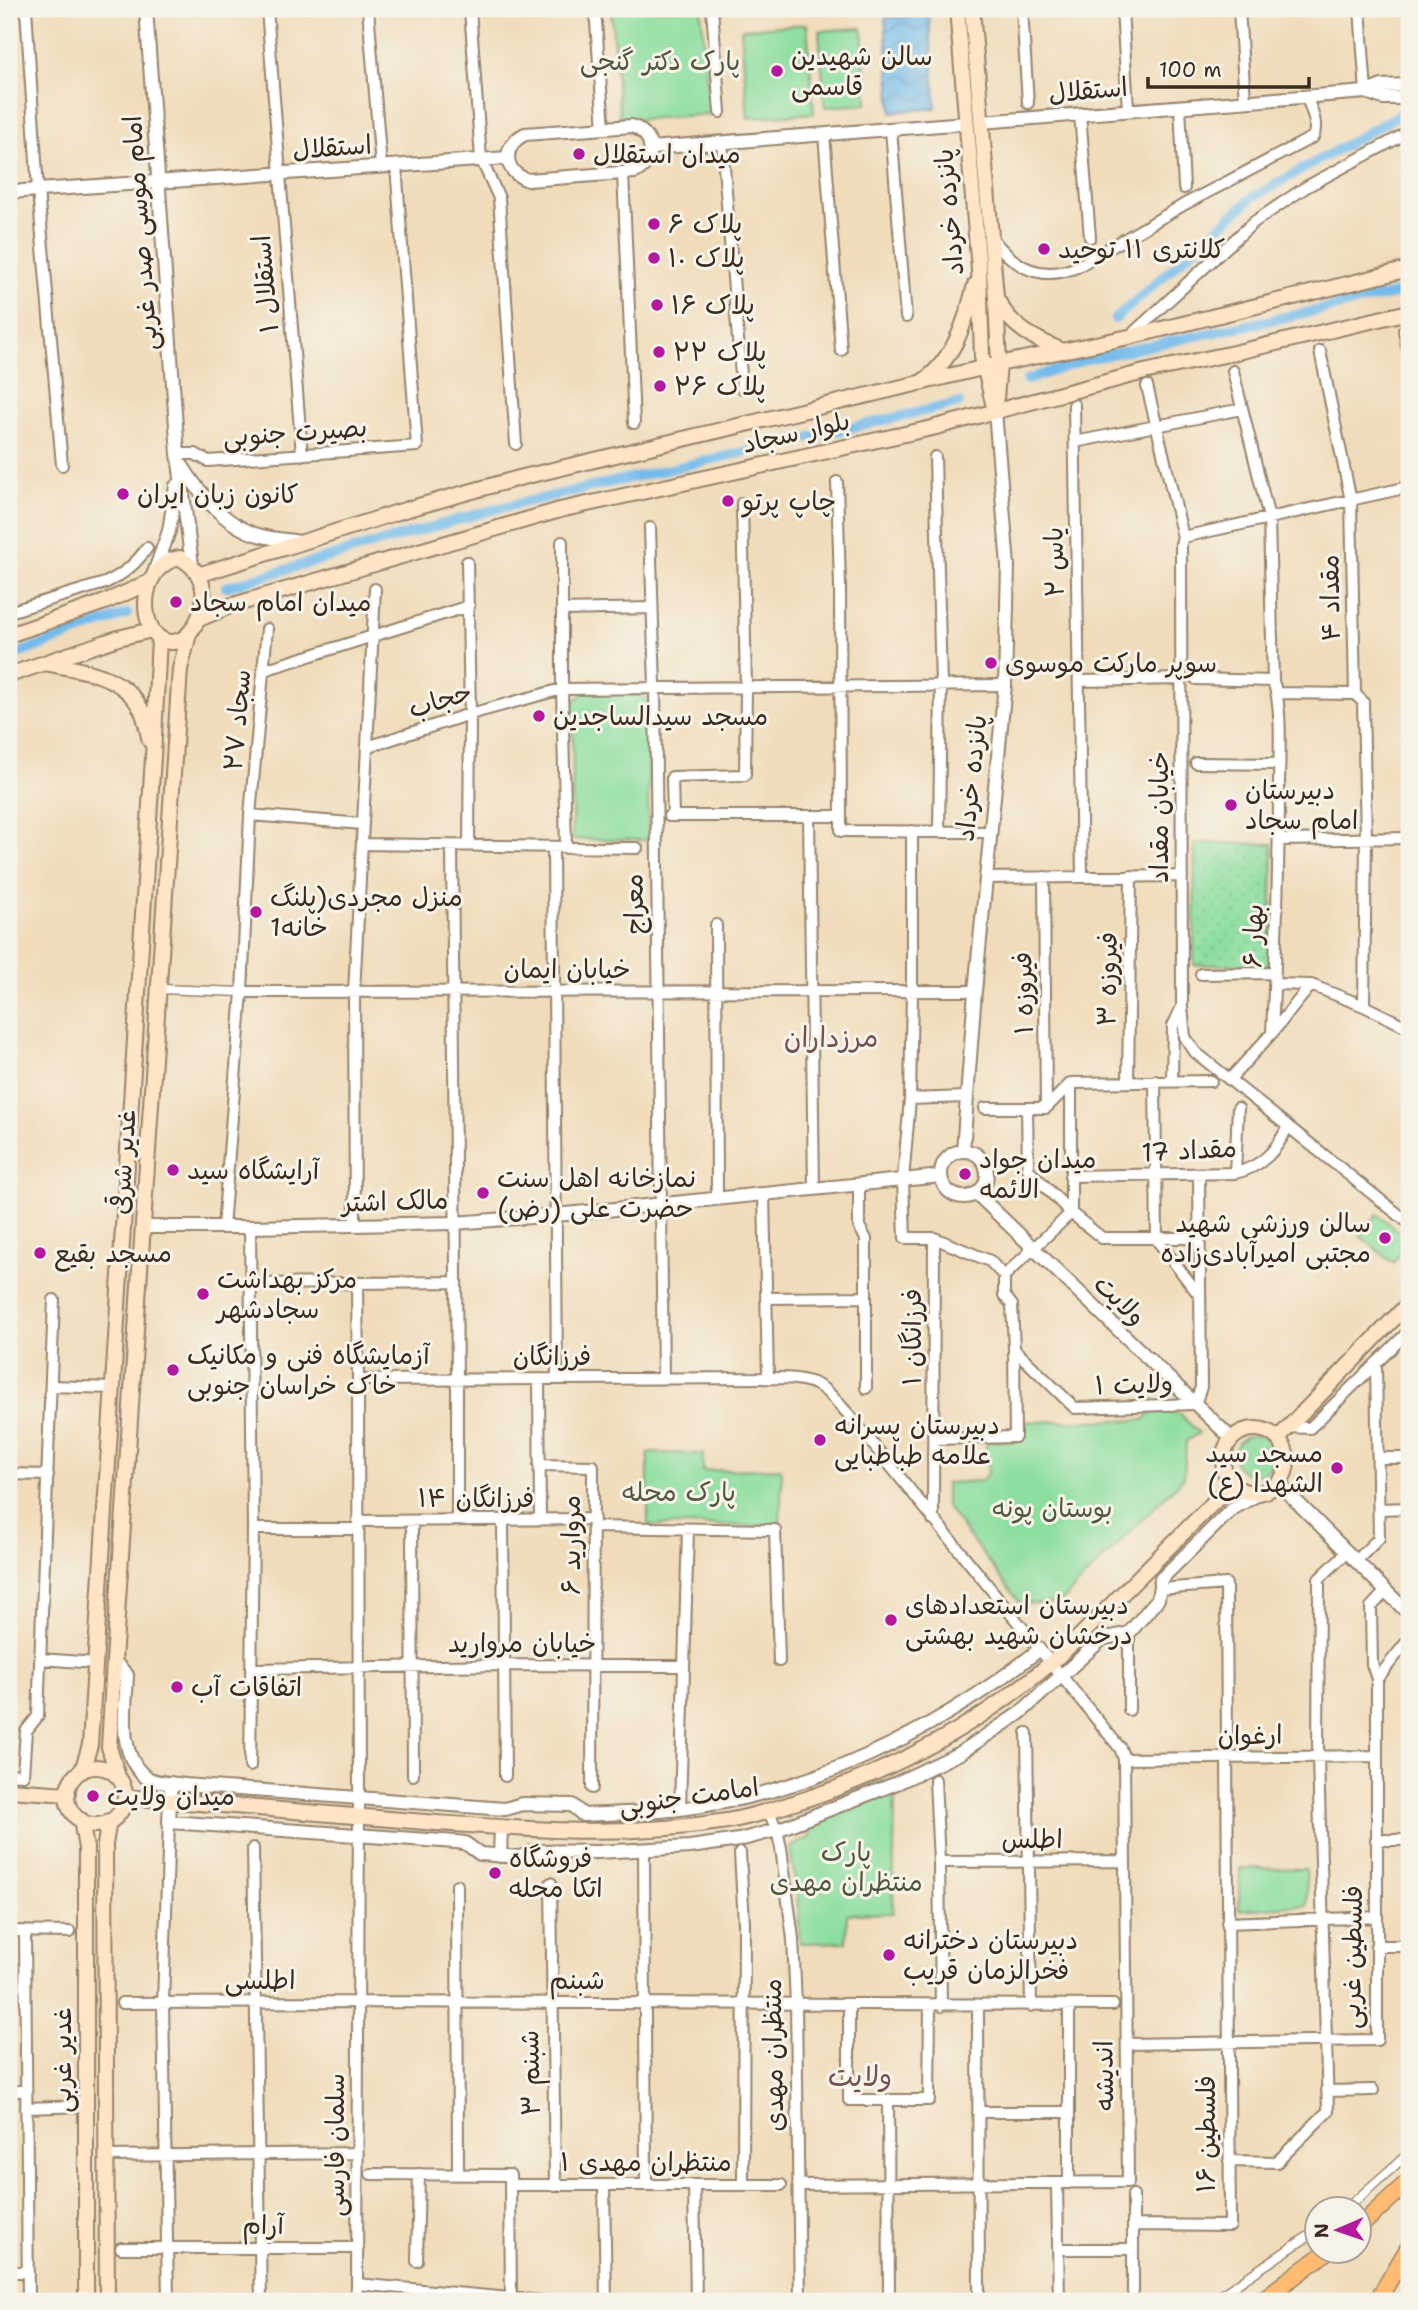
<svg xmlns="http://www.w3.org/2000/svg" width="1418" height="2310" viewBox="0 0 1418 2310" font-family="'Shantell Sans','Playpen Sans Arabic',sans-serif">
	<defs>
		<pattern id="grass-dots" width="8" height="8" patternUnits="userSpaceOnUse" patternTransform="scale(1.75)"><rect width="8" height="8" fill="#8cde9f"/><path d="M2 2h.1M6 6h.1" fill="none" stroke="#7abf88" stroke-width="1.8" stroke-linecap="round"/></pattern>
		<pattern id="water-waves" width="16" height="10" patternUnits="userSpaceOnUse" patternTransform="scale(1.75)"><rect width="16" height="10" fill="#73bbeb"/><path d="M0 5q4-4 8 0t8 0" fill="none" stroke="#6098be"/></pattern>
	</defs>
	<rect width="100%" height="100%" fill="#f7f3e8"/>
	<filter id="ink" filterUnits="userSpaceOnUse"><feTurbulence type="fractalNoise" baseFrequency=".0143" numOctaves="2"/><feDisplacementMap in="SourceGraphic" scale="14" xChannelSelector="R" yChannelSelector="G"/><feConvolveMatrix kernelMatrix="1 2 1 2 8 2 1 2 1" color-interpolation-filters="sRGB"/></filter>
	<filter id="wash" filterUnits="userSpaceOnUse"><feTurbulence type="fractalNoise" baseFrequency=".00686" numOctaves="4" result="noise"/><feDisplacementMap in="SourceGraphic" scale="28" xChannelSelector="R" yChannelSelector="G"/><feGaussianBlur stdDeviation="1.57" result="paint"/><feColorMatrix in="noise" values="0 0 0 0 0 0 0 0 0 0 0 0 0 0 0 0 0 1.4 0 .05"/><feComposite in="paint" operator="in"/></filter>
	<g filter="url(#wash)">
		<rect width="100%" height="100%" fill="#f0dcba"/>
		<!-- grass -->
		<path fill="url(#grass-dots)" stroke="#64845e" stroke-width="2" d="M1195,843l78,1 -2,121h-77z
			M1234 1455a20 20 0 1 1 40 0a20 20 0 1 1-40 0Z"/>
		<!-- park -->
		<path fill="#8cde9f" stroke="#64845e" stroke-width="2" d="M611,9h90l9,105 -90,7z
			M807,24l7,89 -66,5 -7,-89z
			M862,28l5,76 -42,3 -6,-76z
			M584,692l56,1 9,9 -1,138 -76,-1 1,-136z
			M1377,1214l32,26 -16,23 -33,-27z
			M1152,1412l27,1 20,20 -13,8 -2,36 -124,126h-40l-74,-97v-23l36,-2 6,-8 -2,-31 34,-1 1,-19 123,-2z
			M648,1453l55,1v17l77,-3 2,6 -2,50 -4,2 -128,-1z
			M895,1788l-2,125 -46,1 -1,28 -46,1 -3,-50 -7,-46 19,-9 6,-18z
			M1240,1868l66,1 1,36 -68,5z"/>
		<!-- water -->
		<path fill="url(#water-waves)" stroke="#577284" stroke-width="2" d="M929,15l7,93 -44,4 -7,-94z"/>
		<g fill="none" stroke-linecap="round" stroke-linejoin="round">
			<!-- canal -->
			<path stroke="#73bbeb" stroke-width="10" d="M1115,319l138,-122 153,-86
				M1027,380l60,-21 322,-68
				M226,587l269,-78 464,-106
				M9,657l118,-43"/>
		</g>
	</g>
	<g filter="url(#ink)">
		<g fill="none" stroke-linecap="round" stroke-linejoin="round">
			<defs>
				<path id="pedestrian" d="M159,989l83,3
					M1347,2208l62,-55
					M1212,2301l104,-70"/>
				<path id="minor" d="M26,9l12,181 24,275
					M267,9l35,446
					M368,9l13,157
					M470,9l11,150 18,39 17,246
					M595,9l9,119
					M712,9l8,103
					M1022,9l6,94
					M1122,9l6,101
					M1239,9l6,92
					M1360,9l6,83
					M1180,106l4,82
					M1080,114l10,123
					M891,129l15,188
					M824,134l17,216
					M722,142l20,246
					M623,173l11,250
					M992,238c23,30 49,44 85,29l108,-63 128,-67c6,-13 -2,-28 -7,-41
					M1404,330l5,27
					M1131,335l123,-113 52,-35 103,-55
					M1320,351l31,150 4,193
					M1233,371l36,147 4,163c10,27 6,75 6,106 0,82 -3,164 -7,246
					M1147,386l36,151
					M1074,405l8,472
					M1075,442l167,-33
					M178,454h17l13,7 209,-15 -21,-281
					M935,457l6,228 -2,147
					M837,482l3,104 1,245 149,1
					M1409,487l-226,50 -2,7 1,463 3,30 10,15 214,171
					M650,528l5,159 8,691
					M562,542v147l4,159
					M467,562l3,152 -1,132
					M562,610l90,-2
					M9,612l96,-29c18,-8 31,-19 42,-35
					M264,670l205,-64
					M1196,679l77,2
					M1079,681l102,-2
					M1277,693l78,1 8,8 3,137 -2,167
					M367,747l8,-158
					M1196,763l83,1
					M250,815l113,9
					M669,816h172
					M673,816l-1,-39 73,-2 1,-88 -4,-184
					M809,816l5,373
					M912,831v160l-2,108 -7,81 2,58h29l56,23 14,15v19l8,10 2,44
					M1279,840l130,-2
					M362,844l275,4
					M452,846l5,533v141
					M553,848l4,531
					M1044,877l2,231
					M986,878l196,-2
					M716,925l1,273
					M1201,974l73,-1
					M1274,984l37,1 53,21 45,22
					M242,992l733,-1
					M1230,1079l42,-46 39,-48
					M1155,1081l2,159 42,55
					M1172,1081l1,-55 8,-17
					M1128,1082l3,-206
					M1071,1083l140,-2
					M910,1099l56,-2
					M985,1108h61l25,-25
					M1027,1108l1,61 43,44 31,25h97
					M1235,1173l3,-65
					M1070,1176l165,-3c27,-6 42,-23 53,-47
					M859,1184v42l7,13v149
					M764,1194l4,184
					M1071,1213v-130
					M355,1226l-1,-234 13,-245 103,-33 92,-25 443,-4
					M250,1227l3,302 -3,237
					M223,1228l19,-236 8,-177 17,-186
					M1004,1276l67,-63
					M357,1283l1,97
					M250,1284l206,-2
					M766,1298l100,-1
					M539,1379l1,141
					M51,1386l61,2
					M1288,1427l22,1 99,-97
					M935,1439l80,-2 -1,-88 61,59 120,-4 6,-17 -2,-212
					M1378,1458h31
					M539,1465l54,1 -1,322
					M9,1474l39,1
					M1379,1509l30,-1
					M503,1520l2,256
					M933,1520l1,-282
					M358,1521l236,-2
					M412,1521l1,254
					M594,1527l181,3 4,131
					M253,1529h105
					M1356,1561l23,-23 -3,-173
					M40,1659l56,4
					M252,1669l252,-4 180,1
					M1377,1679l-5,-15 -1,-57 15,-16
					M1129,1710v-77
					M1027,1733l4,273
					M1124,1759l252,-3
					M9,1774l14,1 3,-44 12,-15 16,-416
					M935,1780l4,82 2,144
					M680,1809l8,-280
					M769,1812l8,18 4,18 12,91 3,65 4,297
					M1376,1840h33
					M253,1848l8,453
					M644,1850l2,335
					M740,1853l4,70 -1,262
					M939,1862l186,-1
					M551,1883l4,302
					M457,1885l1,289
					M1227,1923l150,-6
					M9,1931l61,1
					M25,1931l3,370
					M1376,1946h33
					M122,2003l235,-1 756,3
					M849,2004v96h80l1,-94
					M978,2006l1,295
					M1069,2006v177
					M1127,2044l250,-4v-361l32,-40
					M9,2091h17
					M1327,2091l46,-1
					M888,2100l1,201
					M26,2108l60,-2
					M978,2112h91
					M106,2156l252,-3
					M1229,2161l48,1 51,-51 -10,-354 1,-178 28,-27
					M371,2174l139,1 1,126
					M1057,2183l2,118
					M510,2185h271
					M604,2185l2,116
					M694,2185l2,116
					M1133,2195v97
					M1134,2225l96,1 -4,-642 -67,5
					M121,2248h237
					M1058,2249h75
					M417,2261l2,-87
					M9,2272h18
					M168,2301l-5,-298 6,-181
					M356,2301l1,-17
					M543,2301l-186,-17 2,-486 -1,-418 425,-2c38,1 43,12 67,38l270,332 4,11 4,423 -330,3"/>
				<path id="tertiary" d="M146,9l32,445 14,111
					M1366,92l17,6h26
					M981,122l385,-30 16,-6 27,-1
					M632,126c23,9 25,34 3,46l-107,8c-25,-8 -27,-34 -3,-46z
					M651,148l315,-25
					M9,192l499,-34
					M181,464c19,30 44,63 81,72 12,3 25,4 38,6
					M154,573l15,-42 7,-45
					M941 1174a23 23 0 1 1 46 0a23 23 0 1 1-46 0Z
					M963,1151l12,-160 30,-306 3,-119 -13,-155
					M977,1194l255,245
					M143,1227h107l205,-4 101,-8 385,-39
					M1278,1483l131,131
					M114,1661l13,14c-1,32 -10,76 16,100 10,9 30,8 42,10l320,24 17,-5 50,1 11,10c32,-2 64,-2 96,-6 133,-15 256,-78 360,-159
					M171,1783l-2,39 287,20 9,1 15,11 40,3 14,-6 63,1 93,-5 49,-7 38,-10 120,-47 63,-30 60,-40 82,-74 27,-6 29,-34 3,-20 71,-70 30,-17
					M500,1856l1,-29"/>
				<path id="secondary" d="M957,9l22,261 3,87 13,54
					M972,9l24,288 3,67 -3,35
					M998,301c13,27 39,39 65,50
					M922,382c32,-22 44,-61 53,-97
					M180,558c27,15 30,44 13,70 -5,8 -11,14 -21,14 -34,0 -38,-77 8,-84z
					M198,575l210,-66 111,-31 480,-114 130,-27 280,-68
					M199,619l31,-13 330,-96 372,-82 212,-56 85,-18 180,-42
					M9,635l96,-33 45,-20
					M44,663c36,7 78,10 97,46 5,9 6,22 9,32
					M9,675l109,-37 34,-8
					M1223 1461a32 32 0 1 1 64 0a32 32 0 1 1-64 0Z
					M1278,1438l131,-135
					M67 1796a29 29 0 1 1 58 0a29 29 0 1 1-58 0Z
					M82,1771l8,-26 63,-988 6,-118
					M118,1777l-9,-30 5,-86 66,-992 9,-35
					M9,1790l59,4
					M125,1797c104,9 208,18 312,26 100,7 190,14 290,-2 28,-5 55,-14 82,-23 98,-33 187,-83 263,-154l161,-161
					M81,1820l5,28v453
					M107,2301l-2,-457 4,-23"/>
				<path id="primary" d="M1358,2228l51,-47
					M1261,2301l68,-51
					M1377,2301l32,-54"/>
			</defs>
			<!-- pedestrian casing -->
			<use href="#pedestrian" stroke="#96836c" stroke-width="11"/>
			<!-- minor casing -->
			<use href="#minor" stroke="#96836c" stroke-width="14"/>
			<!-- tertiary casing -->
			<use href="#tertiary" stroke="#96836c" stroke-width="16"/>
			<!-- secondary casing -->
			<use href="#secondary" stroke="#96836c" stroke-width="18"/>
			<!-- primary casing -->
			<use href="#primary" stroke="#96836c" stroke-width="19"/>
			<!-- pedestrian -->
			<use href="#pedestrian" stroke="#fff" stroke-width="8"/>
			<!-- minor -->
			<use href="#minor" stroke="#fff" stroke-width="10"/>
			<!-- tertiary -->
			<use href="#tertiary" stroke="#fff" stroke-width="12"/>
			<!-- secondary -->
			<use href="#secondary" stroke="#ffe4c6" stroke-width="14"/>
			<!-- primary -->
			<use href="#primary" stroke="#ffbb71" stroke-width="16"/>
		</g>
	</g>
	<!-- markers -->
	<g fill="#b5179e" stroke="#f7f3e8" stroke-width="2.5">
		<circle cx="777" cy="71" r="7"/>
		<circle cx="579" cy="154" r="7"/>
		<circle cx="654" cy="224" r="7"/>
		<circle cx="1044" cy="249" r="7"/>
		<circle cx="654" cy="258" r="7"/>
		<circle cx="657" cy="305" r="7"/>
		<circle cx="659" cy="352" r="7"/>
		<circle cx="660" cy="386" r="7"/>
		<circle cx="123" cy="494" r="7"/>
		<circle cx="728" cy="501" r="7"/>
		<circle cx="176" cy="602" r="7"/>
		<circle cx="991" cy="663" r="7"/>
		<circle cx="539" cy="716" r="7"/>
		<circle cx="1231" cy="805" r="7"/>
		<circle cx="256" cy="912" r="7"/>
		<circle cx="173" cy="1170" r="7"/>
		<circle cx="965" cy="1174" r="7"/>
		<circle cx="483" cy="1193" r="7"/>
		<circle cx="1385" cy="1238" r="7"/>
		<circle cx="40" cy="1253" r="7"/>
		<circle cx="203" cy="1294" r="7"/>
		<circle cx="173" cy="1370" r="7"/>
		<circle cx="820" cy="1440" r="7"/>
		<circle cx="1337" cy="1468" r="7"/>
		<circle cx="891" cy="1620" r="7"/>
		<circle cx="177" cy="1687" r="7"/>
		<circle cx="93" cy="1796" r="7"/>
		<circle cx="495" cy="1873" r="7"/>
		<circle cx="889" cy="1955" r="7"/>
	</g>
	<g text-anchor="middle" stroke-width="6" stroke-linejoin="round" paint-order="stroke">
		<!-- poi labels -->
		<g font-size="26" fill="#3b2a1e" stroke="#f7f3e8" text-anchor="start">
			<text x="791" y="65">سالن شهیدین<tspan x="791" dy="30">قاسمی</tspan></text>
			<text x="593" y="163">میدان استقلال</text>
			<text x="668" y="233">پلاک ۶</text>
			<text x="1058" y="258">کلانتری ۱۱ توحید</text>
			<text x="668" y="267">پلاک ۱۰</text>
			<text x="671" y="314">پلاک ۱۶</text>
			<text x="673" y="361">پلاک ۲۲</text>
			<text x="674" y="395">پلاک ۲۶</text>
			<text x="137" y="503">کانون زبان ایران</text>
			<text x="742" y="510">چاپ پرتو</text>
			<text x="190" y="611">میدان امام سجاد</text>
			<text x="1005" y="672">سوپر مارکت موسوی</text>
			<text x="553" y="725">مسجد سیدالساجدین</text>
			<text x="1245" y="799">دبیرستان<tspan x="1245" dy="30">امام سجاد</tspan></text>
			<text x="270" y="906">منزل مجردی(پلنگ<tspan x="270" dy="30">خانه1</tspan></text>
			<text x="979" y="1168">میدان جواد<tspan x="979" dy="30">الائمه</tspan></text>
			<text x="187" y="1179">آرایشگاه سید</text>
			<text x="497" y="1187">نمازخانه اهل سنت<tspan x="497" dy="30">حضرت علی (رض)</tspan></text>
			<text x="1371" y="1232" text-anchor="end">سالن ورزشی شهید<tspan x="1371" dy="30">مجتبی امیرآبادی‌زاده</tspan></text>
			<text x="54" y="1262">مسجد بقیع</text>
			<text x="217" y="1288">مرکز بهداشت<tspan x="217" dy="30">سجادشهر</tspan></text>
			<text x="187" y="1364">آزمایشگاه فنی و مکانیک<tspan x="187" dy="30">خاک خراسان جنوبی</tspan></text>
			<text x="834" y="1434">دبیرستان پسرانه<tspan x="834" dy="30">علامه طباطبایی</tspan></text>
			<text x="1323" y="1462" text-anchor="end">مسجد سید<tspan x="1323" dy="30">الشهدا (ع)</tspan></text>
			<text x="905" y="1614">دبیرستان استعدادهای<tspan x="905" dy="30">درخشان شهید بهشتی</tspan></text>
			<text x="191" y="1696">اتفاقات آب</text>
			<text x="107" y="1805">میدان ولایت</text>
			<text x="509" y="1867">فروشگاه<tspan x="509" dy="30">اتکا محله</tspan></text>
			<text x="903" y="1949">دبیرستان دخترانه<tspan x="903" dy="30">فخرالزمان قریب</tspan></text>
		</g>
		<!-- park labels -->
		<g font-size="26" fill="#4f573e" stroke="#f7f3e8">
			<text x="660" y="70">پارک دکتر گنجی</text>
			<text x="679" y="1501">پارک محله</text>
			<text x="1052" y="1517">بوستان پونه</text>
			<text x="846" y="1861">پارک<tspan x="846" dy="30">منتظران مهدی</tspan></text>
		</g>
		<!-- street labels -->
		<g font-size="26" fill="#3b2a1e" stroke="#f7f3e8">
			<text transform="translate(1088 90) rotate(-5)" y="9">استقلال</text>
			<text transform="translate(332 147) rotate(-4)" y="9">استقلال</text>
			<text transform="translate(949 212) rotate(-95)" y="9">پانزده خرداد</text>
			<text transform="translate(140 233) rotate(-94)" y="9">امام موسی صدر غربی</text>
			<text transform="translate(265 284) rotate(-95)" y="9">استقلال ۱</text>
			<text transform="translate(295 432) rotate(-4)" y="9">بصیرت جنوبی</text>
			<text transform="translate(796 432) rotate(-13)" y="9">بلوار سجاد</text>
			<text transform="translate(1054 562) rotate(-91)" y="9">یاس ۲</text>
			<text transform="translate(1330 598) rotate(-91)" y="9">مقداد ۴</text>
			<text transform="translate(440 700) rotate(-17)" y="9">حجاب</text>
			<text transform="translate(237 720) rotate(-85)" y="9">سجاد ۲۷</text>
			<text transform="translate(971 778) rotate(-84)" y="9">پانزده خرداد</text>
			<text transform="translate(1159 817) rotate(-90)" y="9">خیابان مقداد</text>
			<text transform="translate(634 904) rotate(-91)" y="9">معراج</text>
			<text transform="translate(1253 936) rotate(-88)" y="9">بهار ۶</text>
			<text x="567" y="978">خیابان ایمان</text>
			<text transform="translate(1107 979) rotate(-89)" y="9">فیروزه ۳</text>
			<text transform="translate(1023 993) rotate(-91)" y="9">فیروزه ۱</text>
			<text transform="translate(1189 1150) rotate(-3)" y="9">مقداد 17</text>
			<text transform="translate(123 1162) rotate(-86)" y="9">غدیر شرقی</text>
			<text transform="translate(395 1201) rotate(-2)" y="9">مالک اشتر</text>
			<text transform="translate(1120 1300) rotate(44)" y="9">ولایت</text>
			<text transform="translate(912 1337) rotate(-90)" y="9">فرزانگان ۱</text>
			<text x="552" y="1365">فرزانگان</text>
			<text transform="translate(1134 1384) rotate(-2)" y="9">ولایت ۱</text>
			<text x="476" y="1507">فرزانگان ۱۴</text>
			<text transform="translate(571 1545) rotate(-90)" y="9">مروارید ۶</text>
			<text x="522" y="1652">خیابان مروارید</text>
			<text transform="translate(1250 1735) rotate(-1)" y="9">ارغوان</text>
			<text transform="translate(689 1796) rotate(-8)" y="9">امامت جنوبی</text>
			<text x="1032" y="1848">اطلس</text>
			<text transform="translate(1352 1957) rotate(-89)" y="9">فلسطین غربی</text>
			<text x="260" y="1989">اطلسی</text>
			<text x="577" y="1989">شبنم</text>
			<text transform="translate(773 2055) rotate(-91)" y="9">منتظران مهدی</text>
			<text transform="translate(62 2060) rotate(-90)" y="9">غدیر غربی</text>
			<text transform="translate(530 2073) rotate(-91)" y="9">شبنم ۳</text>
			<text transform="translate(1104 2076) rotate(-91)" y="9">اندیشه</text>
			<text transform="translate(1206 2134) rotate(-90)" y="9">فلسطین ۱۶</text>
			<text transform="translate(335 2145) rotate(-90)" y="9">سلمان فارسی</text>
			<text x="646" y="2171">منتظران مهدی ۱</text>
			<text x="263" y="2234">آرام</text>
		</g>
		<!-- neighbourhood labels -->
		<g font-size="28" fill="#745153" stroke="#f7f3e8">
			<text x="831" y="1047">مرزداران</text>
			<text x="860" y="2086">ولایت</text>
		</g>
	</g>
	<!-- margin -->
	<rect width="1418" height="2310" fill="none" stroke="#f7f3e8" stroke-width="35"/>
	<!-- north arrow -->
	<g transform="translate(1338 2230) rotate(268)"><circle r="33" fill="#f7f3e8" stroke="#aca397" stroke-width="2"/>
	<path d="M0-5L12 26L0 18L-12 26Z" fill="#b5179e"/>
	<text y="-10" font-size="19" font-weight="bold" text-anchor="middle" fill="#3b2a1e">N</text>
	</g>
	<!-- scale -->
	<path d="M1148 77v10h161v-10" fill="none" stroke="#3b2a1e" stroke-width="3.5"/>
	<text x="1159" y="77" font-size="21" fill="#3b2a1e" stroke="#f7f3e8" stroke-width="5" paint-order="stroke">100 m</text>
</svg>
